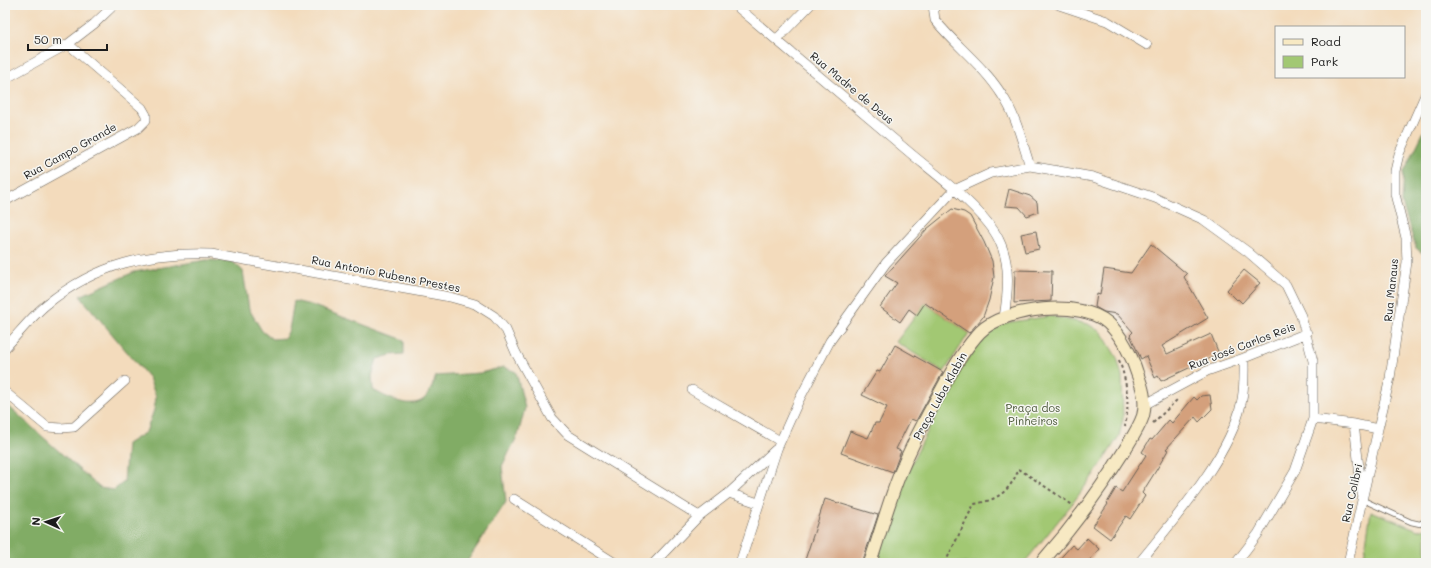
<svg xmlns="http://www.w3.org/2000/svg" width="1431" height="568" viewBox="0 0 1431 568" font-family="Mali,sans-serif">
	<rect width="100%" height="100%" fill="#f6f6f2"/>
	<filter id="ink" filterUnits="userSpaceOnUse"><feTurbulence type="fractalNoise" baseFrequency=".025" numOctaves="2"/><feDisplacementMap in="SourceGraphic" scale="8" xChannelSelector="R" yChannelSelector="G"/><feConvolveMatrix kernelMatrix="1 2 1 2 8 2 1 2 1" color-interpolation-filters="sRGB"/></filter>
	<filter id="wash" filterUnits="userSpaceOnUse"><feTurbulence type="fractalNoise" baseFrequency=".012" numOctaves="4" result="noise"/><feDisplacementMap in="SourceGraphic" scale="16" xChannelSelector="R" yChannelSelector="G"/><feGaussianBlur stdDeviation="0.9" result="paint"/><feColorMatrix in="noise" values="0 0 0 0 0 0 0 0 0 0 0 0 0 0 0 0 0 1.4 0 .05"/><feComposite in="paint" operator="in"/></filter>
	<g filter="url(#wash)">
		<rect width="100%" height="100%" fill="#f3dbbc"/>
		<!-- green -->
		<path fill="#a2c873" stroke="#5f7248" d="M925,303l44,30 -25,39 -48,-30z
			M1050,316l38,8 14,9 15,25 5,18 1,43 -4,17 -19,30 -28,38 -48,59h-148l28,-85 49,-97 23,-36 10,-13 19,-9z
			M1371,511l47,19 8,-2v35h-63z"/>
		<!-- forest -->
		<path fill="#81ac65" stroke="#4e6440" d="M1426,127v129l-10,-8 -14,-45 2,-31z
			M206,260l26,1 11,10 6,38 13,22 10,8 13,-1 4,-8 5,-29 17,4 93,35v14l-13,1 -14,4 -5,17 1,14c13,7 37,20 51,9 6,-6 9,-15 12,-23l44,-3 24,-6 12,5 9,36 -7,27 -16,31 4,36 -40,61h-461v-160l95,85 14,2 10,-8 3,-38 19,-12 8,-22 2,-13 -7,-19 -69,-82 54,-24z"/>
		<g id="blocks">
			<!-- building -->
			<path fill="#d4a07b" d="M1009,189l21,7 7,6 1,10 -11,4 -8,-9 -14,-1z
				M952,209l12,3 6,4 14,26 8,19 2,16 -5,23 -6,17 -14,16 -44,-30 -8,12 -8,-6 -9,13 -20,-15 17,-24 -12,-7 42,-47z
				M1036,231l3,18 -14,3 -4,-18z
				M1151,244l36,30 -3,3 24,41 -46,28 5,8 44,-20 8,20 -58,27 -3,-5 -3,2 -9,-22 -5,3 -11,-24 3,-3 -16,-18 -13,-2 -9,-5 2,-13 3,1 4,-26 27,4z
				M1015,270l37,1 -1,30 -37,2z
				M1244,270l16,13 -18,20 -4,-4 -1,1 -10,-10z
				M895,345l48,27 -27,49 -5,-2 -15,30 5,2 -8,21 -52,-19 9,-22 18,7 7,-15h4l8,-16 -25,-12 15,-24 3,1z
				M1210,395l2,14 -13,13 -4,-5 -29,32 2,1 -11,19 -15,24 3,3 -15,23 -4,-3 -16,23 -17,-13 15,-22 -1,-1 9,-15 6,4 24,-37 -4,-3 8,-13 2,1 17,-20 3,3 22,-26 3,3 4,-4z
				M825,499l53,16 -16,48h-58z
				M1087,538l12,11 -12,14h-31l16,-18 5,4z"/>
		</g>
	</g>
	<g filter="url(#ink)">
		<use href="#blocks" fill-opacity="0" stroke="#675f54" stroke-width="1"/>
		<g fill="none" stroke-linecap="round" stroke-linejoin="round">
			<defs>
				<path id="service" d="M1363,500l48,22 9,2 6,-4"/>
				<path id="minor" d="M735,5c58,49 116,98 174,147 26,22 76,58 90,88 12,24 9,52 5,78
					M933,5l2,15c21,26 49,46 67,75 14,20 20,47 28,71
					M1059,5l48,16 40,24
					M776,40l34,-35
					M5,79l63,-35 26,-20 20,-19
					M5,201l133,-73 8,-8v-5l-4,-7 -74,-64
					M5,348c14,-15 27,-32 42,-44 50,-40 101,-52 164,-50l239,43 25,7 19,12 12,14 10,23 36,65 16,17 131,81
					M692,390l88,51
					M5,392l42,35 14,1 13,-1 51,-46
					M1144,405l63,-34 37,-13 63,-25
					M1313,419l41,5 24,5 12,-51 17,-116 -1,-24 -11,-44v-23l4,-17 27,-61
					M1354,424l8,70
					M729,493l29,10
					M514,499l101,64
					M654,563l45,-47 30,-23 46,-43
					M740,563l37,-114 22,-49 31,-59 56,-78 68,-73 37,-17 39,-7 63,11 62,21 49,22 44,32 38,33 15,31 12,45v58l-18,52 -37,63 -22,29
					M1139,563c33,-41 92,-108 102,-159 4,-15 3,-30 3,-46
					M1348,563l30,-134"/>
				<path id="secondary" d="M870,563c10,-29 18,-59 29,-87 12,-30 26,-57 42,-85 11,-21 23,-42 39,-59 25,-25 102,-33 128,-9 13,12 24,33 29,50 5,13 10,28 6,43 -4,12 -13,25 -19,35 -24,39 -53,78 -83,112"/>
			</defs>
			<!-- service casing -->
			<use href="#service" stroke="#675f54" stroke-width="6"/>
			<!-- minor casing -->
			<use href="#minor" stroke="#675f54" stroke-width="10"/>
			<!-- secondary casing -->
			<use href="#secondary" stroke="#675f54" stroke-width="14"/>
			<!-- path -->
			<path stroke="#675f54" stroke-width="2" stroke-dasharray="3 3" stroke-linecap="butt" d="M1119,360c8,22 11,43 6,66
				M1153,423l26,-25
				M945,563l29,-59c24,-4 35,-12 45,-35l55,37"/>
			<!-- service -->
			<use href="#service" stroke="#fff" stroke-width="4.5"/>
			<!-- minor -->
			<use href="#minor" stroke="#fff" stroke-width="9"/>
			<!-- secondary -->
			<use href="#secondary" stroke="#f7e9c3" stroke-width="12"/>
		</g>
	</g>
	<g text-anchor="middle" stroke-width="3" stroke-linejoin="round" paint-order="stroke">
		<!-- street labels -->
		<g font-size="11" fill="#1c1c1c" stroke="#f6f6f2">
			<text transform="translate(852 88) rotate(40)" y="4">Rua Madre de Deus</text>
			<text transform="translate(70 151) rotate(-29)" y="4">Rua Campo Grande</text>
			<text transform="translate(386 274) rotate(11)" y="4">Rua Antonio Rubens Prestes</text>
			<text transform="translate(1391 290) rotate(-84)" y="4">Rua Manaus</text>
			<text transform="translate(1242 346) rotate(-21)" y="4">Rua José Carlos Reis</text>
			<text transform="translate(940 396) rotate(-61)" y="4">Praça Luba Klabin</text>
			<text transform="translate(1352 493) rotate(-77)" y="4">Rua Colibri</text>
		</g>
		<!-- park labels -->
		<g font-size="11" fill="#4b583a" stroke="#f6f6f2">
			<text x="1033" y="412">Praça dos<tspan x="1033" dy="13">Pinheiros</tspan></text>
		</g>
	</g>
	<!-- margin -->
	<rect width="1431" height="568" fill="none" stroke="#f6f6f2" stroke-width="20"/>
	<!-- legend -->
	<rect x="1275" y="26" width="130" height="52" fill="#f6f6f2" stroke="#9f9f9c"/>
	<rect x="1283" y="39" width="20" height="6" fill="#f7e9c3" stroke="#9f9f9c"/>
	<text x="1311" y="46" font-size="12" fill="#1c1c1c">Road</text>
	<rect x="1283" y="56" width="20" height="12" fill="#a2c873" stroke="#9f9f9c"/>
	<text x="1311" y="66" font-size="12" fill="#1c1c1c">Park</text>
	<!-- north arrow -->
	<g transform="translate(46 522) rotate(273)" stroke="#f6f6f2" stroke-width="3" paint-order="stroke">
	<path d="M0-3L7 15L0 10L-7 15Z" fill="#1c1c1c"/>
	<text y="-6" font-size="11" font-weight="bold" text-anchor="middle" fill="#1c1c1c">N</text>
	</g>
	<!-- scale -->
	<path d="M28 44v6h79v-6" fill="none" stroke="#1c1c1c" stroke-width="2"/>
	<text x="34" y="44" font-size="12" fill="#1c1c1c" stroke="#f6f6f2" stroke-width="3" paint-order="stroke">50 m</text>
</svg>
